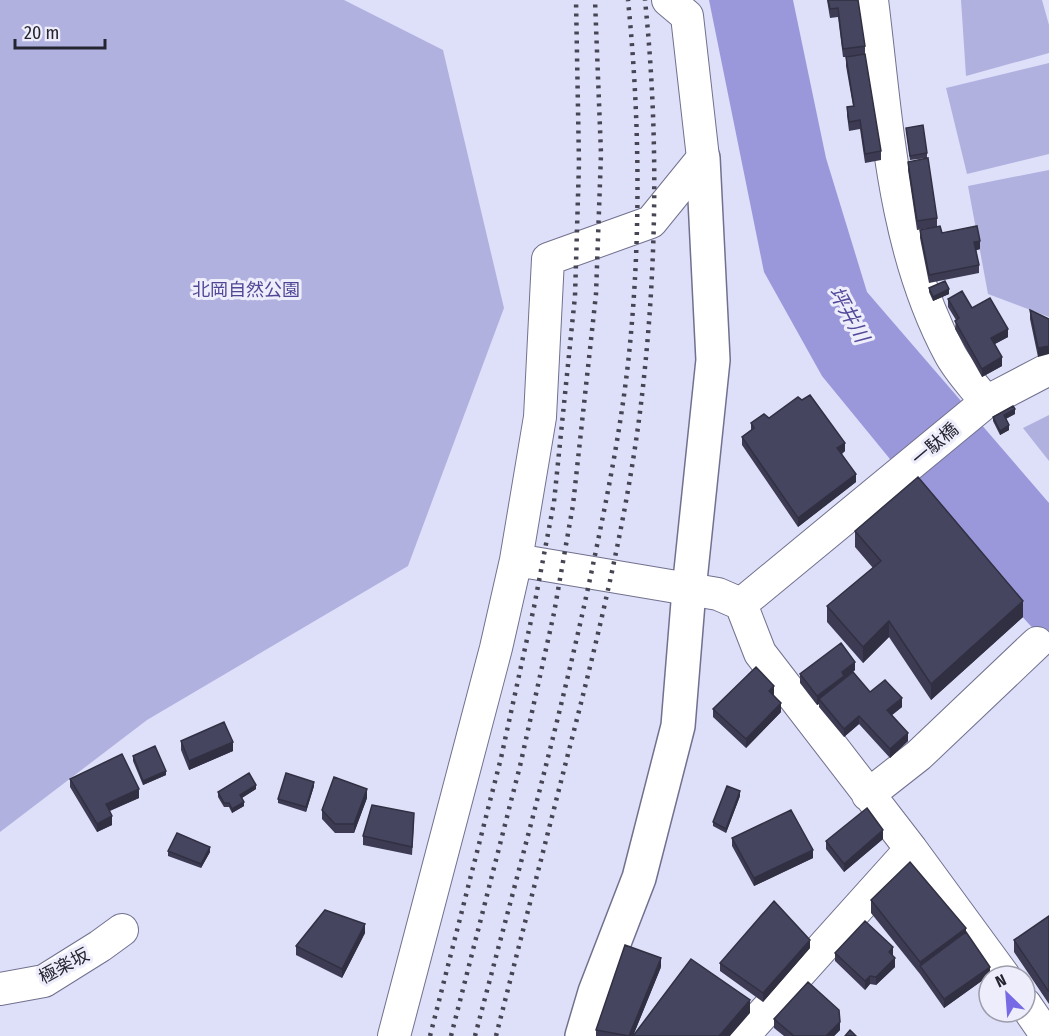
<svg xmlns="http://www.w3.org/2000/svg" width="1049" height="1036" viewBox="0 0 1049 1036" font-family="'Fira Sans Condensed','Noto Sans JP',sans-serif">
	<rect width="100%" height="100%" fill="#dedff9"/>
	<!-- green -->
	<path fill="#b1b1e0" d="M0,0h344l99,50 61,258 -96,258 -261,154 -147,112z
		M961,0h81l7,25v28l-83,23z
		M1049,63v91l-82,20 -21,-86z
		M1049,170v147l-61,-23 -20,-108z
		M1049,415v46l-26,-33z"/>
	<!-- water -->
	<path fill="#9a98da" d="M709,0h84l33,158 41,134 182,211v143l-60,-66 -167,-204 -58,-104z"/>
	<g fill="none" stroke-linecap="round" stroke-linejoin="round">
		<defs>
			<path id="street" d="M872,0c15,120 20,246 78,354 9,17 24,32 36,48
				M516,560l202,34 23,10 19,49 151,196 93,127
				M741,604l245,-202 63,-33
				M868,795l51,-40 118,-112
				M0,989l44,-8 56,-35 22,-16
				M1025,1004l22,32
				M394,1036l102,-388 20,-88 24,-143 8,-158 103,-37 52,-64 -16,-142 -19,-16
				M743,1036l168,-187"/>
			<path id="secondary" d="M582,1036l13,-44 44,-114 39,-152 11,-136 24,-230 -10,-202"/>
		</defs>
		<!-- street casing -->
		<use href="#street" stroke="#71718f" stroke-width="34"/>
		<!-- secondary casing -->
		<use href="#secondary" stroke="#71718f" stroke-width="36"/>
		<!-- street -->
		<use href="#street" stroke="#fff" stroke-width="32"/>
		<!-- secondary -->
		<use href="#secondary" stroke="#fff" stroke-width="33"/>
		<!-- rail -->
		<path stroke="#454554" stroke-width="4.5" stroke-dasharray="3 6" stroke-linecap="butt" d="M430,1036l71,-278 33,-151 20,-105 21,-206 4,-133 -3,-163
			M451,1036l69,-270 34,-153 19,-108 23,-211 5,-140 -6,-154
			M475,1036c40,-152 82,-304 115,-457 17,-81 34,-163 41,-246 10,-110 8,-223 -3,-333
			M496,1036c24,-94 48,-188 72,-282 29,-113 57,-226 72,-342 17,-137 19,-275 5,-412"/>
	</g>
	<!-- wall -->
	<path fill="#3c3b53" d="M827,0h31l7,46v8l16,97v9l-16,3 -5,-34 -11,2 -2,-16v-8l6,-1 -7,-40v-9h1h-4l-5,-40 -8,1z
		M906,128l21,25v5l-17,2z
		M908,162l29,56v9l5,6 38,16 -4,1 3,15v8l-50,10 -9,-45v-8l16,-3 -19,3 -9,-60z
		M929,288l20,6 -16,7 -4,-9z
		M948,299l60,38 -13,7 7,22 -20,11 -27,-48 1,-9 -8,-13z
		M1030,310l19,9 -11,38 -8,-38z
		M1015,414l-10,5 4,11 -9,5 -7,-14v-4z
		M769,418l76,33 -3,3 14,28 -58,45 -56,-82v-8l9,-7v-7z
		M855,531l168,86 -92,83 -42,-63 -26,26 -36,-41v-16l46,-38 -18,-21z
		M855,670l-11,9 58,28 -10,8 16,26 -18,17 -31,-34 -15,13 -25,-30v-3l-2,1 -17,-22v-9z
		M774,695l7,17 -35,36 -33,-31v-8z
		M181,741l52,10 -44,19 -8,-20z
		M133,756l33,19 -23,10 -10,-24z
		M70,779l69,19 -29,13 2,14 -15,7 -27,-45z
		M314,786l-8,26 -28,-9v-4z
		M256,789l-14,9 2,8 -12,7 -3,-6h-5l-6,-10v-5z
		M740,796l-14,37 -13,-7v-4z
		M367,798l-13,35h-19l-13,-14v-9z
		M414,821l-2,34 -49,-10v-9z
		M732,838l81,20 -59,28 -22,-40z
		M883,839l-39,33 -18,-23v-8z
		M168,851l42,1 -9,16 -33,-12z
		M871,900l95,32 24,43 -46,33 -24,-34 -49,-61z
		M1049,916v88l-35,-52v-12z
		M365,933l-23,45 -46,-23v-9z
		M810,948l-47,54 -43,-31v-8z
		M835,953l58,3 2,11 -19,18 -6,-1 -5,6 -30,-29z
		M661,967l-28,69h-37v-6z
		M774,1019l66,11 -6,6h-50l-10,-8z"/>
	<!-- shaded-wall -->
	<path fill="#313043" d="M980,241v8l-6,2v-9z
		M949,289v5l-16,7v-4z
		M1008,329v8l-17,9v-8z
		M1049,346v8l-11,3v-9z
		M1002,357v9l-20,11v-8z
		M1015,409v5l-11,6v-5z
		M1009,425v5l-9,5v-4z
		M845,443v8l-8,5v-8z
		M856,474v8l-58,45v-9z
		M1023,601v16l-92,83v-16z
		M889,621v16l-26,26v-16z
		M855,662v8l-11,9v5l-25,15v5l-2,1v-9l25,-24z
		M774,686v9l-5,5v-9z
		M902,698v9l-15,12v-9z
		M781,703v9l-35,36v-9z
		M859,716v8l-15,13v-8z
		M908,733v8l-18,17v-9z
		M233,742v9l-44,19v-9z
		M166,771v4l-23,10v-4z
		M314,782v4l-8,26v-5z
		M256,785v4l-16,10v-4z
		M139,789v9l-33,14v-8z
		M367,789v9l-13,35v-9z
		M740,791v5l-14,37v-4z
		M244,802v4l-12,7v-4z
		M112,816v9l-15,7v-8z
		M883,830v9l-39,33v-8z
		M210,847v5l-9,16v-4z
		M813,850v8l-59,28v-8z
		M365,924v9l-23,45v-9z
		M966,928v13l-46,25v-4z
		M810,940v8l-47,54v-9z
		M893,947v9l-4,5v-9z
		M661,958v9l-28,69h-4z
		M895,958v9l-19,18v-8z
		M990,967v8l-46,33v-9z
		M870,976v8l-5,6v-9z
		M750,1000v13l-20,23h-11z
		M840,1022v8l-6,6h-8z"/>
	<!-- building -->
	<path fill="#464560" stroke="#313043" stroke-width="1.5" d="M828,0h30l7,46 -22,3 -5,-41 -8,1z
		M865,54l16,97 -16,3 -5,-34 -11,2 -2,-15 7,-1 -8,-49z
		M923,125l4,28 -17,3 -4,-28z
		M928,158l9,60 -20,3 -9,-59z
		M940,226l2,7 35,-7 3,15 -6,1 5,23 -50,10 -9,-45z
		M945,281l4,8 -16,8 -4,-9z
		M962,291l10,17 18,-10 18,31 -17,9 11,19 -20,12 -27,-48 4,-3 -11,-19z
		M1030,310l19,9v27l-11,2z
		M810,395l35,48 -8,5 19,26 -58,44 -56,-81 12,-9 -3,-5 13,-9 5,4 29,-21 4,3z
		M1013,406l2,3 -11,6 5,10 -9,6 -7,-14z
		M918,477l105,124 -92,83 -42,-63 -26,26 -36,-41 54,-45 -26,-30z
		M841,643l14,19 -13,10 2,4 -27,20 -17,-22z
		M756,667l18,19 -5,5 12,12 -35,36 -33,-30z
		M853,672l17,20 15,-12 17,18 -15,12 21,23 -18,16 -31,-33 -15,13 -25,-30z
		M224,722l9,20 -44,19 -8,-20z
		M155,746l11,25 -23,10 -10,-25z
		M122,754l17,35 -33,15 6,12 -15,8 -27,-45z
		M249,773l7,12 -16,10 4,7 -12,7 -3,-6h-5l-6,-11z
		M286,773l28,9 -8,25 -28,-8z
		M334,777l33,12 -13,35h-19l-13,-14z
		M727,786l13,5 -14,38 -13,-7z
		M372,805l42,8 -2,34 -49,-11z
		M867,808l16,22 -39,34 -18,-23z
		M791,810l22,40 -59,28 -22,-40z
		M177,833l33,14 -9,17 -33,-13z
		M910,862l56,66 -46,34 -49,-62z
		M774,901l36,39 -47,53 -43,-30z
		M325,910l40,14 -23,45 -46,-23z
		M1049,916v76l-35,-52z
		M865,921l28,26 -4,5 6,6 -19,19 -6,-1 -5,5 -30,-28z
		M966,932l24,35 -46,32 -24,-33z
		M625,945l36,13 -32,78 -33,-6z
		M691,959l59,41 -31,36h-86z
		M808,982l31,28 1,12 -14,14h-32l-20,-17z
		M850,1030l6,6h-11z"/>
	<g text-anchor="middle" stroke-width="6" stroke-linejoin="round" paint-order="stroke">
		<!-- park labels -->
		<g font-size="18" fill="#4f4796" stroke="#ededfb">
			<text x="246" y="296">北岡自然公園</text>
		</g>
		<!-- street labels -->
		<g font-size="18" fill="#252532" stroke="#ededfb">
			<text transform="translate(935 444) rotate(-40)" y="6">一駄橋</text>
			<text transform="translate(64 966) rotate(-28)" y="6">極楽坂</text>
		</g>
		<!-- water labels -->
		<g font-size="20" font-style="italic" fill="#524a9a" stroke="#ededfb">
			<text transform="translate(849 314) rotate(61)" y="7">坪井川</text>
		</g>
	</g>
	<!-- north arrow -->
	<g transform="translate(1007 994) rotate(335)"><circle r="28" fill="#ededfb" stroke="#9d9dab" stroke-width="1.5"/>
	<path d="M0-4.5L10 22L0 15L-10 22Z" fill="#786ae5"/>
	<text y="-9" font-size="16" font-weight="bold" text-anchor="middle" fill="#252532">N</text>
	</g>
	<!-- scale -->
	<path d="M15 39v9h90v-9" fill="none" stroke="#252532" stroke-width="3"/>
	<text x="24" y="39" font-size="18" fill="#252532" stroke="#ededfb" stroke-width="4.5" paint-order="stroke">20 m</text>
</svg>
